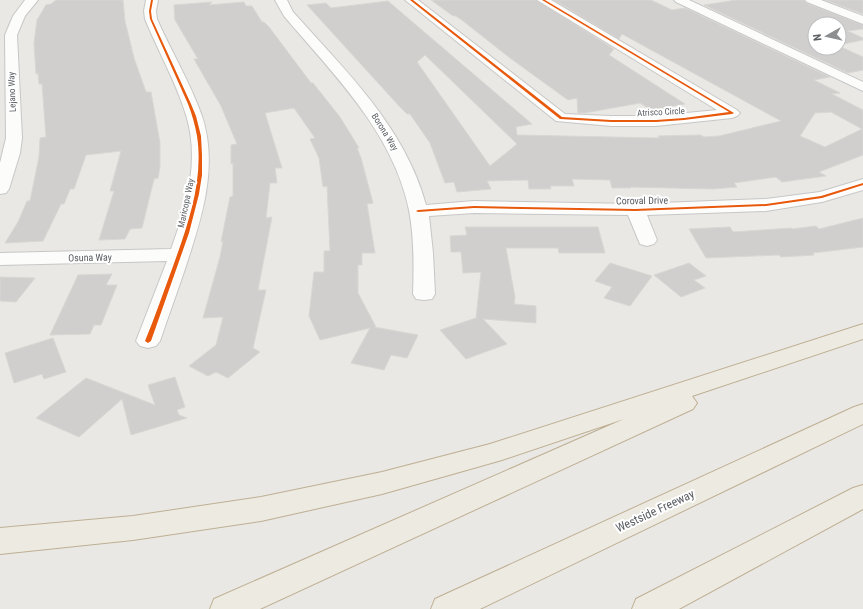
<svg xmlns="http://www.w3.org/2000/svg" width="863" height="609" viewBox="0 0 863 609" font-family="'Roboto Condensed',sans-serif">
	<rect width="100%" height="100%" fill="#eae8e4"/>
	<!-- building -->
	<path fill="#d0cfcd" stroke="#d9d7d4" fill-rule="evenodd" d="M56,0h67l2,21 9,37 12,34h5l9,51v24l-2,11 -4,1 -12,49 -12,1 -5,10 -26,1 15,-49h-4l11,-40 -35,4 -12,34h-4l-6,15h-3l-18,37 -38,2 13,-21 9,-21h3l9,-44 1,-19 6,-1 -4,-53h-3l-1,-11 -2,1 -2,-31 3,-23 9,-15 5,-1z
		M431,0h105l78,49 -5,6 76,49 -34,6 -11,-7 -55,10h-7l-1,-15 -9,2 -58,-42 -47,-37 -7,-5h-3z
		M554,0h97l21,10 13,-2 145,69 -16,3 26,13 -8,1 31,16v45l-44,17 7,4 -44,6 -6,-5 -42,6 3,4 -24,2 -83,-2 1,1h-19l-2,-8 -38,-1 2,7h-24l1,3h-22l-1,-9 -41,1 4,8 -34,3 -3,-10 -9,1 -15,-40 -20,-29h-3l-7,-7 -93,-102 19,-2 5,5 57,-7 144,123 -16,3 1,8 142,3 -1,-2 43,-1 3,2 15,-1 62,-15 -159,-87 -3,5zM425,55l92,89 -27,22 -73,-104zM831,112l31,17 -37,18 -25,-11 15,-23z
		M736,0h68l2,3 57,22v4l-15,2 15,7v2l-24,5v-21h-24v24h24v-2l24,11v13l-15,3 -144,-68z
		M825,0h38v14z
		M212,2l-3,3 35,-3 2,4h6l10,16h2l5,5 42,56h2l27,34 19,31h-2l4,10 12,45 -6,1 8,49h-13v12h-4v28l18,34h-2l44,8 -11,23 -16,-3 -7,15 -33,-7 19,-35 -50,12 -11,-24 5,-44h10v-21h6l-3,-65 -4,1 -4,-29 -9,-19 5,-1 -21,-30 -29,5 17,55h-7l2,15h-7l-4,35 6,-1 -14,73h8l-13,58 7,4 -32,26 -12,-6 -8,4 -19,-10 27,-21 7,-28 -20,1 17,-61 3,-16 -2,1 9,-45 3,-1v-33l-2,1v-19l6,-1 -16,-38 -27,-47h4l-23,-39 -1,-15z
		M863,218v29l-50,6 1,2 -33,2 -2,-2 -73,3 -17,-29 41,-2 3,5 58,-4 1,1 24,-3 3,3z
		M465,227h133l7,26h-46l-1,-5h-52l9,49 -1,7 22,2v17l-53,-4 24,25 -41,15 -26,-29 36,-12 5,-46 -18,1 -2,-21h-10l-1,-16 17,-1z
		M610,263l42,13 -22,30 -26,-8 8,-11 -17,-6z
		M689,263l17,13 -12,4 11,8 -24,9 -27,-22z
		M112,274l-6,11h11l-16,40h-7l-4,9 -40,1 28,-60z
		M0,277l35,1 -19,24 -16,-1z
		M53,338l13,34 -22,7 -2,-5 -28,9 -9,-30z
		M175,377l10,30 -8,3 2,5 8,3 -56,17 -9,-36 -43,38 -43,-19 50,-40 69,27 -7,-20z"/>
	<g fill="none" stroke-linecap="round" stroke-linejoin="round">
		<defs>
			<path id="street" d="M25,0h13l-13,16 -8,19 5,103 -2,15 -11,36 -3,4 -6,1v-31l6,-25 -1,-103 8,-19z
				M146,0h12l-2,11 1,8c14,32 33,63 45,97 17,52 -1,104 -17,153 -8,24 -17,48 -25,72l-4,5 -8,2 -8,-2 -4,-5 31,-80 -167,4v-12l171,-4c16,-43 29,-89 15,-134 -10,-33 -28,-64 -41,-96l-1,-8z
				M275,0h12l6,12c52,58 112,115 133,193l48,-4 161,3 131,-5 54,-7 43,-13v11l-41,12 -56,9 -119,4 10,25 -3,4 -7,2 -7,-2 -12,-29 -154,-2 -45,3 4,37 2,41 -3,5 -8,1 -8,-1 -3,-5c1,-28 1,-58 -4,-84 -16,-78 -76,-136 -125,-194z
				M405,0h13l147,114 46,2h45l61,-6 -180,-110h14l186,110 3,3 -3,3 -5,2 -76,8h-45l-55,-5z
				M674,0h15l174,82v9l-187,-89z
				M805,0h16l42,16v8l-56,-22z"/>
			<path id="highway" d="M863,324v15l-171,57 5,7 -4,6 -433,200h-50l4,-10 410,-180 -122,41 -120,34 -121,27 -128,19 -133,14v-26l133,-12 128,-19 121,-25 108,-28z
				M863,404v20l-383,185h-49l4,-10 419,-192z
				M863,485v24l-184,100h-47l4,-10 217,-111z"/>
		</defs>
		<!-- street casing -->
		<use href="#street" stroke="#c6c7c6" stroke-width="2"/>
		<!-- highway casing -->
		<use href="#highway" stroke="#beaf94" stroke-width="2"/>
		<!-- street -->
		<use href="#street" fill="#fcfcfb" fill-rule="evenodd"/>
		<!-- highway -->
		<use href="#highway" fill="#edeae1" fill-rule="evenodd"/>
		<defs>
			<path id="cycleway" d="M151,0h2l-2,11 1,8 39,85 5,12 5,20 1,19v20l-3,19 -10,39 -32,91 -6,17 -3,2 -3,-2c10,-24 18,-48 27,-72 15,-42 32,-87 25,-133 -2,-11 -5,-22 -9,-32l-38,-85 -1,-8z
				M410,0h3l149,117 49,3h45l28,-2 45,-6 -187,-112h3l189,113 -2,1 -48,6 -28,2h-45l-51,-3z
				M863,183v2l-41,13 -56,8 -131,5 -161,-3 -56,4 -2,-1 2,-1 56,-4 161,3 131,-5 55,-8z"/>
		</defs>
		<!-- cycleway casing -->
		<use href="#cycleway" stroke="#fff" stroke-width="3"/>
		<!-- cycleway -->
		<use href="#cycleway" fill="#e8590c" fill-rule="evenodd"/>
	</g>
	<g text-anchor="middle" stroke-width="4" stroke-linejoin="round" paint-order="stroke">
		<!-- far-street labels -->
		<g font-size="9" fill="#5a5e62" stroke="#fff">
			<text transform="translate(12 92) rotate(-92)" y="3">Lejano Way</text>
			<text transform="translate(661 112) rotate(-3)" y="3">Atrisco Circle</text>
			<text transform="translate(385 132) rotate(58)" y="3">Borona Way</text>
			<text transform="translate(186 203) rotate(-78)" y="3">Maricopa Way</text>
		</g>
		<!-- street labels -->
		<g font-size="10" fill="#5a5e62" stroke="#fff">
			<text transform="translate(642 200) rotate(-1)" y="4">Coroval Drive</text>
			<text transform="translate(90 257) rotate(-1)" y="4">Osuna Way</text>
		</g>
		<!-- near-street labels -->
		<g font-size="12" fill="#5a5e62" stroke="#fff">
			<text transform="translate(655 511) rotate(-25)" y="4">Westside Freeway</text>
		</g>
	</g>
	<!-- north arrow -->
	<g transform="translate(827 36) rotate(262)"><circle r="19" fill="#ffffff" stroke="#bdbfc0"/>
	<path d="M0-3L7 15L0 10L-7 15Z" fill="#8c8e90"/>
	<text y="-6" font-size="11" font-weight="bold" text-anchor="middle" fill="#5a5e62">N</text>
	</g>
</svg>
